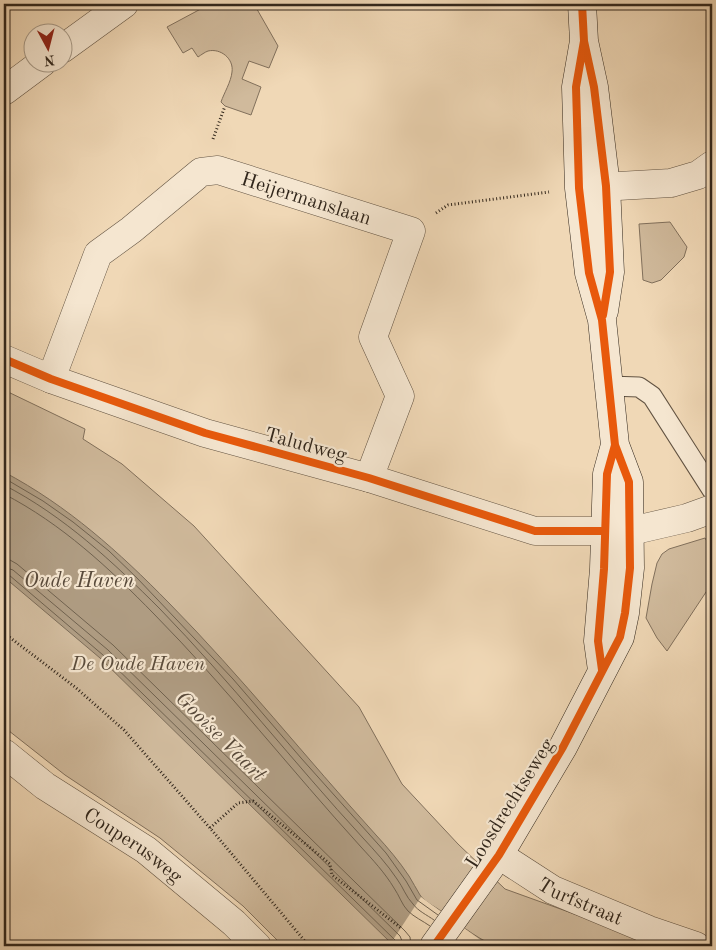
<svg xmlns="http://www.w3.org/2000/svg" width="716" height="950" viewBox="0 0 716 950" font-family="'Old Standard TT',serif">
	<rect width="100%" height="100%" fill="#f0d8b6"/>
	<filter id="stains"><feTurbulence type="fractalNoise" baseFrequency=".004" numOctaves="4"/><feColorMatrix values="0 0 0 0 .2 0 0 0 0 .09 0 0 0 0 .02 0 0 0 .5 -.17"/></filter>
	<radialGradient id="worn" r=".72"><stop offset=".6" stop-color="#630" stop-opacity="0"/><stop offset="1" stop-color="#630" stop-opacity=".3"/></radialGradient>
	<!-- green -->
	<path fill="#d0ba9c" stroke="#81705c" d="M210,4h44l24,42 -9,22 -20,-7 -7,18 19,8 -10,28 -26,-9 -4,-4c3,-9 10,-20 11,-30 2,-13 -11,-24 -24,-21 -3,1 -7,4 -10,6l-6,-9 -9,5 -16,-26z
		M670,222l17,25 -3,10 -23,23 -9,3 -9,-3 -4,-56z
		M4,390l81,39 -2,10 39,25 72,62 165,181 43,77 56,60 47,45 158,57h-380l-40,-40 -83,-68 -95,-63 -61,-48z
		M705,538l7,12v33l-45,68 -10,-13 -11,-20 6,-34 5,-21 5,-9 7,-5z"/>
	<!-- water -->
	<path fill="#af9c82" stroke="#7d6d59" d="M4,472c64,34 115,80 165,131 73,74 137,155 207,232 12,13 23,26 33,41 4,6 7,13 11,19 4,6 12,10 18,14 19,13 36,28 57,37h-100l-4,-3 -291,-285 -96,-81z"/>
	<!-- pier -->
	<path fill="#f0d8b6" d="M421,897l61,44 -3,5h-84l-4,-3z"/>
	<g fill="none" stroke-linecap="round" stroke-linejoin="round">
		<!-- shore -->
		<path stroke="#70624f" stroke-width="1" d="M4,478l39,23 30,21 36,29 28,27 96,101 68,79 85,95 20,28 11,19 21,15
			M4,485c60,31 109,77 156,124 71,73 134,154 203,229 12,13 24,26 34,41 6,8 9,18 16,25 5,7 14,11 21,16
			M4,494c58,30 105,74 150,120 73,74 137,156 207,233 12,13 24,26 33,41 5,7 8,17 14,23 6,6 15,10 22,15
			M4,560h6l7,4 96,81 292,286 5,6 1,9
			M4,567l9,3 95,80 292,286 4,10
			M4,573l5,2 94,80 293,286 1,5"/>
		<defs>
			<path id="lane" d="M609,386l30,1 13,9 60,94"/>
			<g id="street">
				<path d="M62,49l62,-45"/>
				<path d="M4,91l39,-29"/>
				<path d="M583,188l88,-5 27,-8 14,-10"/>
				<path d="M4,359l47,20 154,54 164,45 166,53h96l56,-13 25,-9"/>
				<path id="s1" d="M51,379l47,-125 33,-24 70,-58 17,-2 193,61 -38,106 27,59 -31,82"/>
				<path id="s2" d="M4,753l41,33 101,64 88,73 23,23"/>
				<path id="s3" d="M499,855l54,35 96,40 47,16"/>
			</g>
			<path id="secondary" d="M582,4l2,37 10,46 12,99 4,86 -6,39
				M602,670l-4,-29 6,-72 3,-95 8,-29
				M434,946l65,-91 64,-108 57,-110 5,-24 5,-45 -1,-86 -14,-37 -13,-125 -13,-47 -10,-85 -3,-101 8,-46"/>
		</defs>
		<!-- lane casing -->
		<use href="#lane" stroke="#625342" stroke-width="21"/>
		<!-- street casing -->
		<use href="#street" stroke="#625342" stroke-width="29"/>
		<!-- secondary casing -->
		<use href="#secondary" stroke="#32271c" stroke-width="29"/>
		<!-- path -->
		<path stroke="#32271c" stroke-width="3" stroke-dasharray="1 2.5" stroke-linecap="butt" d="M213,139l12,-33
			M436,213l12,-8 101,-13
			M4,633l71,54 49,43 86,98 99,118
			M210,828l28,-25 15,-2 77,63 2,11 69,53"/>
		<!-- lane -->
		<use href="#lane" stroke="#f5e6d0" stroke-width="19"/>
		<!-- street -->
		<use href="#street" stroke="#f5e6d0" stroke-width="28"/>
		<!-- secondary -->
		<use href="#secondary" stroke="#f5e6d0" stroke-width="28"/>
		<defs>
			<path id="cycleway" d="M582,4l2,37 10,46 12,99 4,86 -7,43
				M4,359l47,20 154,54 164,45 166,53h70
				M602,670l-4,-29 6,-72 3,-95 8,-29
				M434,946l65,-91 64,-108 57,-110 5,-24 5,-45 -1,-86 -14,-37 -13,-125 -13,-47 -10,-85 -3,-101 8,-46"/>
		</defs>
		<!-- cycleway casing -->
		<use href="#cycleway" stroke="#f5e6d0" stroke-width="11"/>
		<!-- cycleway -->
		<use href="#cycleway" stroke="#e8590c" stroke-width="8"/>
	</g>
	<g text-anchor="middle" stroke-width="4.5" stroke-linejoin="round" paint-order="stroke">
		<!-- street labels -->
		<g font-size="20" fill="#32271c" stroke="#f5e6d0">
			<text dy="7" stroke="none"><textPath href="#s1" startOffset="375">Heijermanslaan</textPath></text>
			<text transform="translate(306 444) rotate(15)" y="7">Taludweg</text>
			<text transform="translate(509 803) rotate(-58)" y="7">Loosdrechtseweg</text>
			<text dy="7" stroke="none"><textPath href="#s2" startOffset="159">Couperusweg</textPath></text>
			<text dy="7" stroke="none"><textPath href="#s3" startOffset="94">Turfstraat</textPath></text>
		</g>
		<!-- park labels -->
		<g font-size="20" font-style="italic" fill="#5a4c3c" stroke="#f5e6d0">
			<text x="138" y="670">De Oude Haven</text>
		</g>
		<!-- water labels -->
		<g font-size="21" font-style="italic" fill="#584a3b" stroke="#f5e6d0">
			<text x="79" y="587">Oude Haven</text>
			<text transform="translate(221 736) rotate(45)" y="7">Gooise Vaart</text>
		</g>
	</g>
	<!-- margin -->
	<rect width="716" height="950" fill="none" stroke="#f0d8b6" stroke-width="20"/>
	<rect x="5" y="5" width="706" height="940" fill="none" stroke="#32271c" stroke-width="2.5"/>
	<rect x="10" y="10" width="696" height="930" fill="none" stroke="#32271c"/>
	<!-- north arrow -->
	<g transform="translate(48 48) rotate(173)"><circle r="24" fill="#f5e6d0" stroke="#a79a88"/>
	<path d="M0-4L9 19L0 12L-9 19Z" fill="#8f2418"/>
	<text y="-8" font-size="14" font-weight="bold" text-anchor="middle" fill="#32271c">N</text>
	</g>
	<rect width="100%" height="100%" filter="url(#stains)"/>
	<rect width="100%" height="100%" fill="url(#worn)"/>
</svg>
